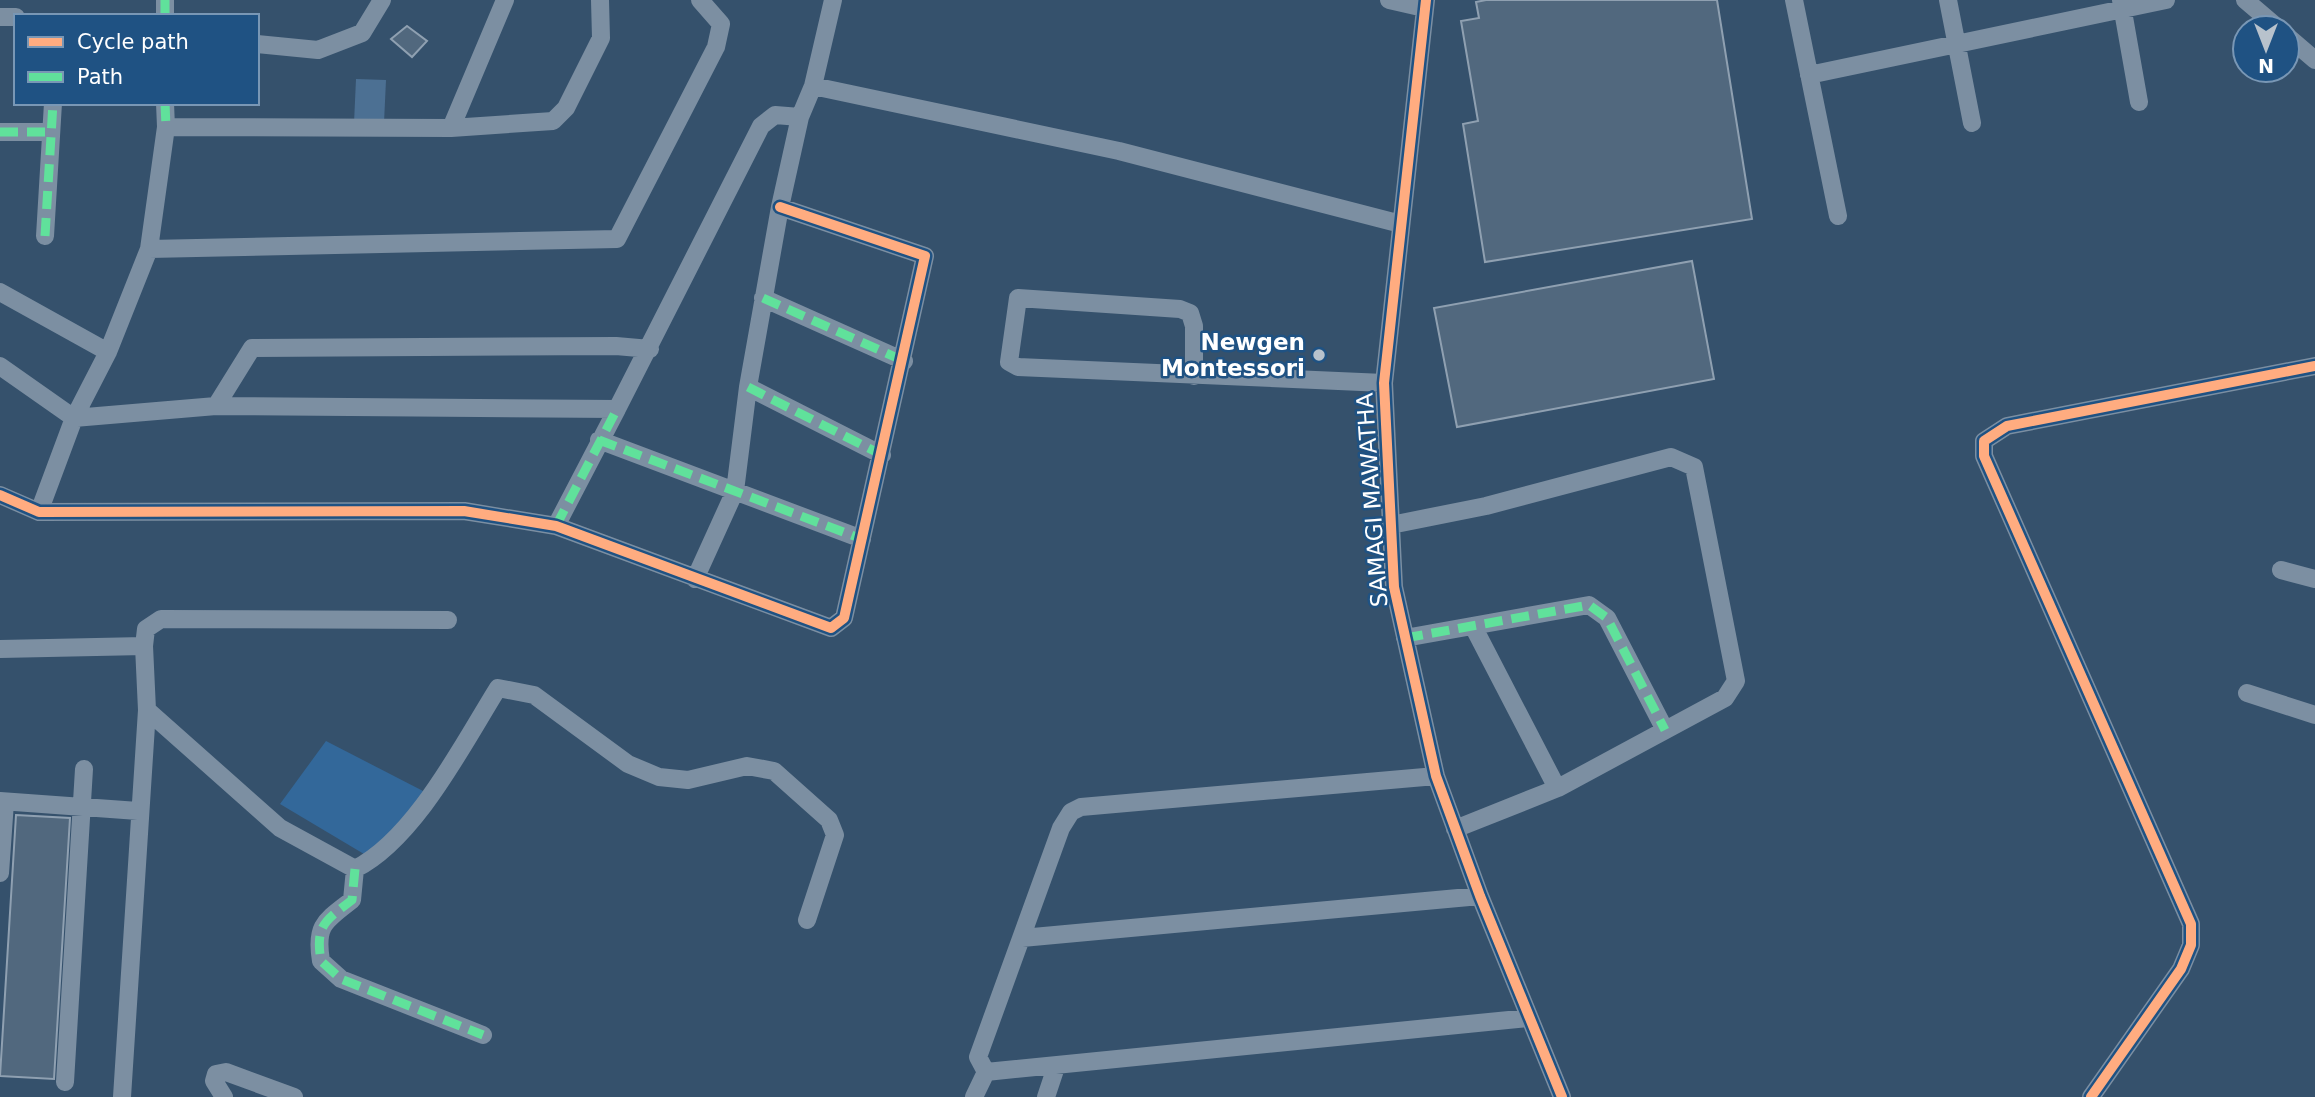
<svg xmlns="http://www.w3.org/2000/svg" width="2315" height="1097" viewBox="0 0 2315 1097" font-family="'DejaVu Sans',sans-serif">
	<rect width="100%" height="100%" fill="#35516c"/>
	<!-- green -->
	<path fill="#33689a" d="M326,741l99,51 -56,65 -89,-53z"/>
	<!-- water -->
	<path fill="#4c7093" d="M356,79l30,1 -2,43h-30z"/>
	<!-- building -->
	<path fill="#51687e" stroke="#8fa0b1" stroke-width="2" d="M1486,0h231l35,219 -267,43 -22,-138 15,-3 -17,-100 18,-3 -3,-16z
		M407,26l20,15 -15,16 -21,-18z
		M1692,261l22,118 -257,48 -23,-119z
		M16,815l54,3 -16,261 -54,-3z"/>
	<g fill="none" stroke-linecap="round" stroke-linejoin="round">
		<!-- street -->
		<path stroke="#7c8fa2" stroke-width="18" d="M1389,0l35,8
			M1426,0l-42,383 10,204 42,189 44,120 82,201
			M1794,0l44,216
			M1948,0l24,123
			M2121,0l18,102
			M2245,0l33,28
			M165,16v-16
			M0,17h16
			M2287,36l28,24
			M257,44l61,6 44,-17 20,-33
			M1809,75l357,-75
			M813,86l306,65 282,73
			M165,103l1,24
			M451,128l54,-128
			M0,132h49
			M45,236l8,-133
			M149,249l468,-10 99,-192 5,-23 -21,-24
			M0,292l108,60
			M763,298l141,63
			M0,366l74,52 -35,94
			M1194,376v-50l-4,-13 -10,-4 -162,-11 -9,64 9,5 366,16
			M748,387l134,68
			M216,406l36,-58 364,-2 34,3
			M74,418l142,-12 401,3 144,-283 14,-11 25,2
			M74,418l34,-66 41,-103 17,-122 285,1 102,-7 13,-13 35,-70 -1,-38
			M599,440l263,99
			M0,495l39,17 425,-1 92,15 275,102 13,-10 81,-362 -145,-49
			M1391,525l95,-19 185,-49 23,10 42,214 -11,17 -167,90 -103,41
			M556,526l61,-117
			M2281,570l34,9
			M695,579l40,-88 13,-104 32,-180 20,-90 13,-31 20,-86
			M1473,626l84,162
			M1405,638l184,-33 18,13 58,112
			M144,646l2,-17 15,-10 287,1
			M0,649l144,-3 3,64 -25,387
			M2247,693l68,22
			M147,710l133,118 75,41c60,-30 108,-125 143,-181l36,7 94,69 31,13 29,3 59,-14 27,5 55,49 6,15 -28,85
			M0,801l138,10
			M355,869l-3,31c-27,21 -37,25 -31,61l20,18 142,56
			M0,873l5,-71
			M1022,938l458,-42
			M986,1072l-8,-15 83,-229 10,-16 10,-5 355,-31
			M986,1072l542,-54
			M65,1082l19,-313
			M224,1097l-10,-16 2,-7 10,-2 68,25
			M974,1097l12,-25
			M1046,1097l10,-30
			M2091,1097l90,-128 10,-24v-21l-207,-468v-15l23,-15 308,-60"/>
		<!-- quiet -->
		<path stroke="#60e19b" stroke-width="9" stroke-dasharray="18 9" stroke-linecap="butt" d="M165,16v-16
			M165,103l1,24
			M0,132h49
			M45,236l8,-133
			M763,298l141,63
			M748,387l134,68
			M599,440l263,99
			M556,526l61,-117
			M1405,638l184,-33 18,13 58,112
			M355,869l-3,31c-27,21 -37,25 -31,61l20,18 142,56"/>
		<defs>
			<path id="cycleway" d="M1426,0l-42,383 10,204 42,189 44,120 82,201
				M0,495l39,17 425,-1 92,15 275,102 13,-10 81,-362 -145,-49
				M2091,1097l90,-128 10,-24v-21l-207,-468v-15l23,-15 308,-60"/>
		</defs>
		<!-- cycleway casing -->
		<use href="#cycleway" stroke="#1f5283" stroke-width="15"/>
		<!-- cycleway -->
		<use href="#cycleway" stroke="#ffac80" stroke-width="10"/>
	</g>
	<!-- markers -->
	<circle fill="#b8c2cc" stroke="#1f5283" stroke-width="2.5" cx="1319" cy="355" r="7"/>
	<g text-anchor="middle" stroke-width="5" stroke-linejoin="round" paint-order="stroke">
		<!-- poi labels -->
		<g font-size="23" font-weight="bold" fill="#fff" stroke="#1f5283" text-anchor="end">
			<text x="1305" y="350">Newgen<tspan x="1305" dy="26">Montessori</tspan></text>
		</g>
		<!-- street labels -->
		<g font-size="23" fill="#fff" stroke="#1f5283">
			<text transform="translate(1372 500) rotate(-94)" y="8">SAMAGI MAWATHA</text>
		</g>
	</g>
	<!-- legend -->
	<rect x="14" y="14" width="245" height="91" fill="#1f5283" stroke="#7997b5" stroke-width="2"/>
	<rect x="28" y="37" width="35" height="10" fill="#ffac80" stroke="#7997b5" stroke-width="2"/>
	<text x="77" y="49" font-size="21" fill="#ffffff">Cycle path</text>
	<rect x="28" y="72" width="35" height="10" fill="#60e19b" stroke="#7997b5" stroke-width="2"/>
	<text x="77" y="84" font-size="21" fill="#ffffff">Path</text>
	<!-- north arrow -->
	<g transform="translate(2266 49) rotate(180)"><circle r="33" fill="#1f5283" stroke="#7997b5" stroke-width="2"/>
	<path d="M0-5L12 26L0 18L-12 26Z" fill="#b8c2cc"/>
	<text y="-10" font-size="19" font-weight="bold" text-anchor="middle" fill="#ffffff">N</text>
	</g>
</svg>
